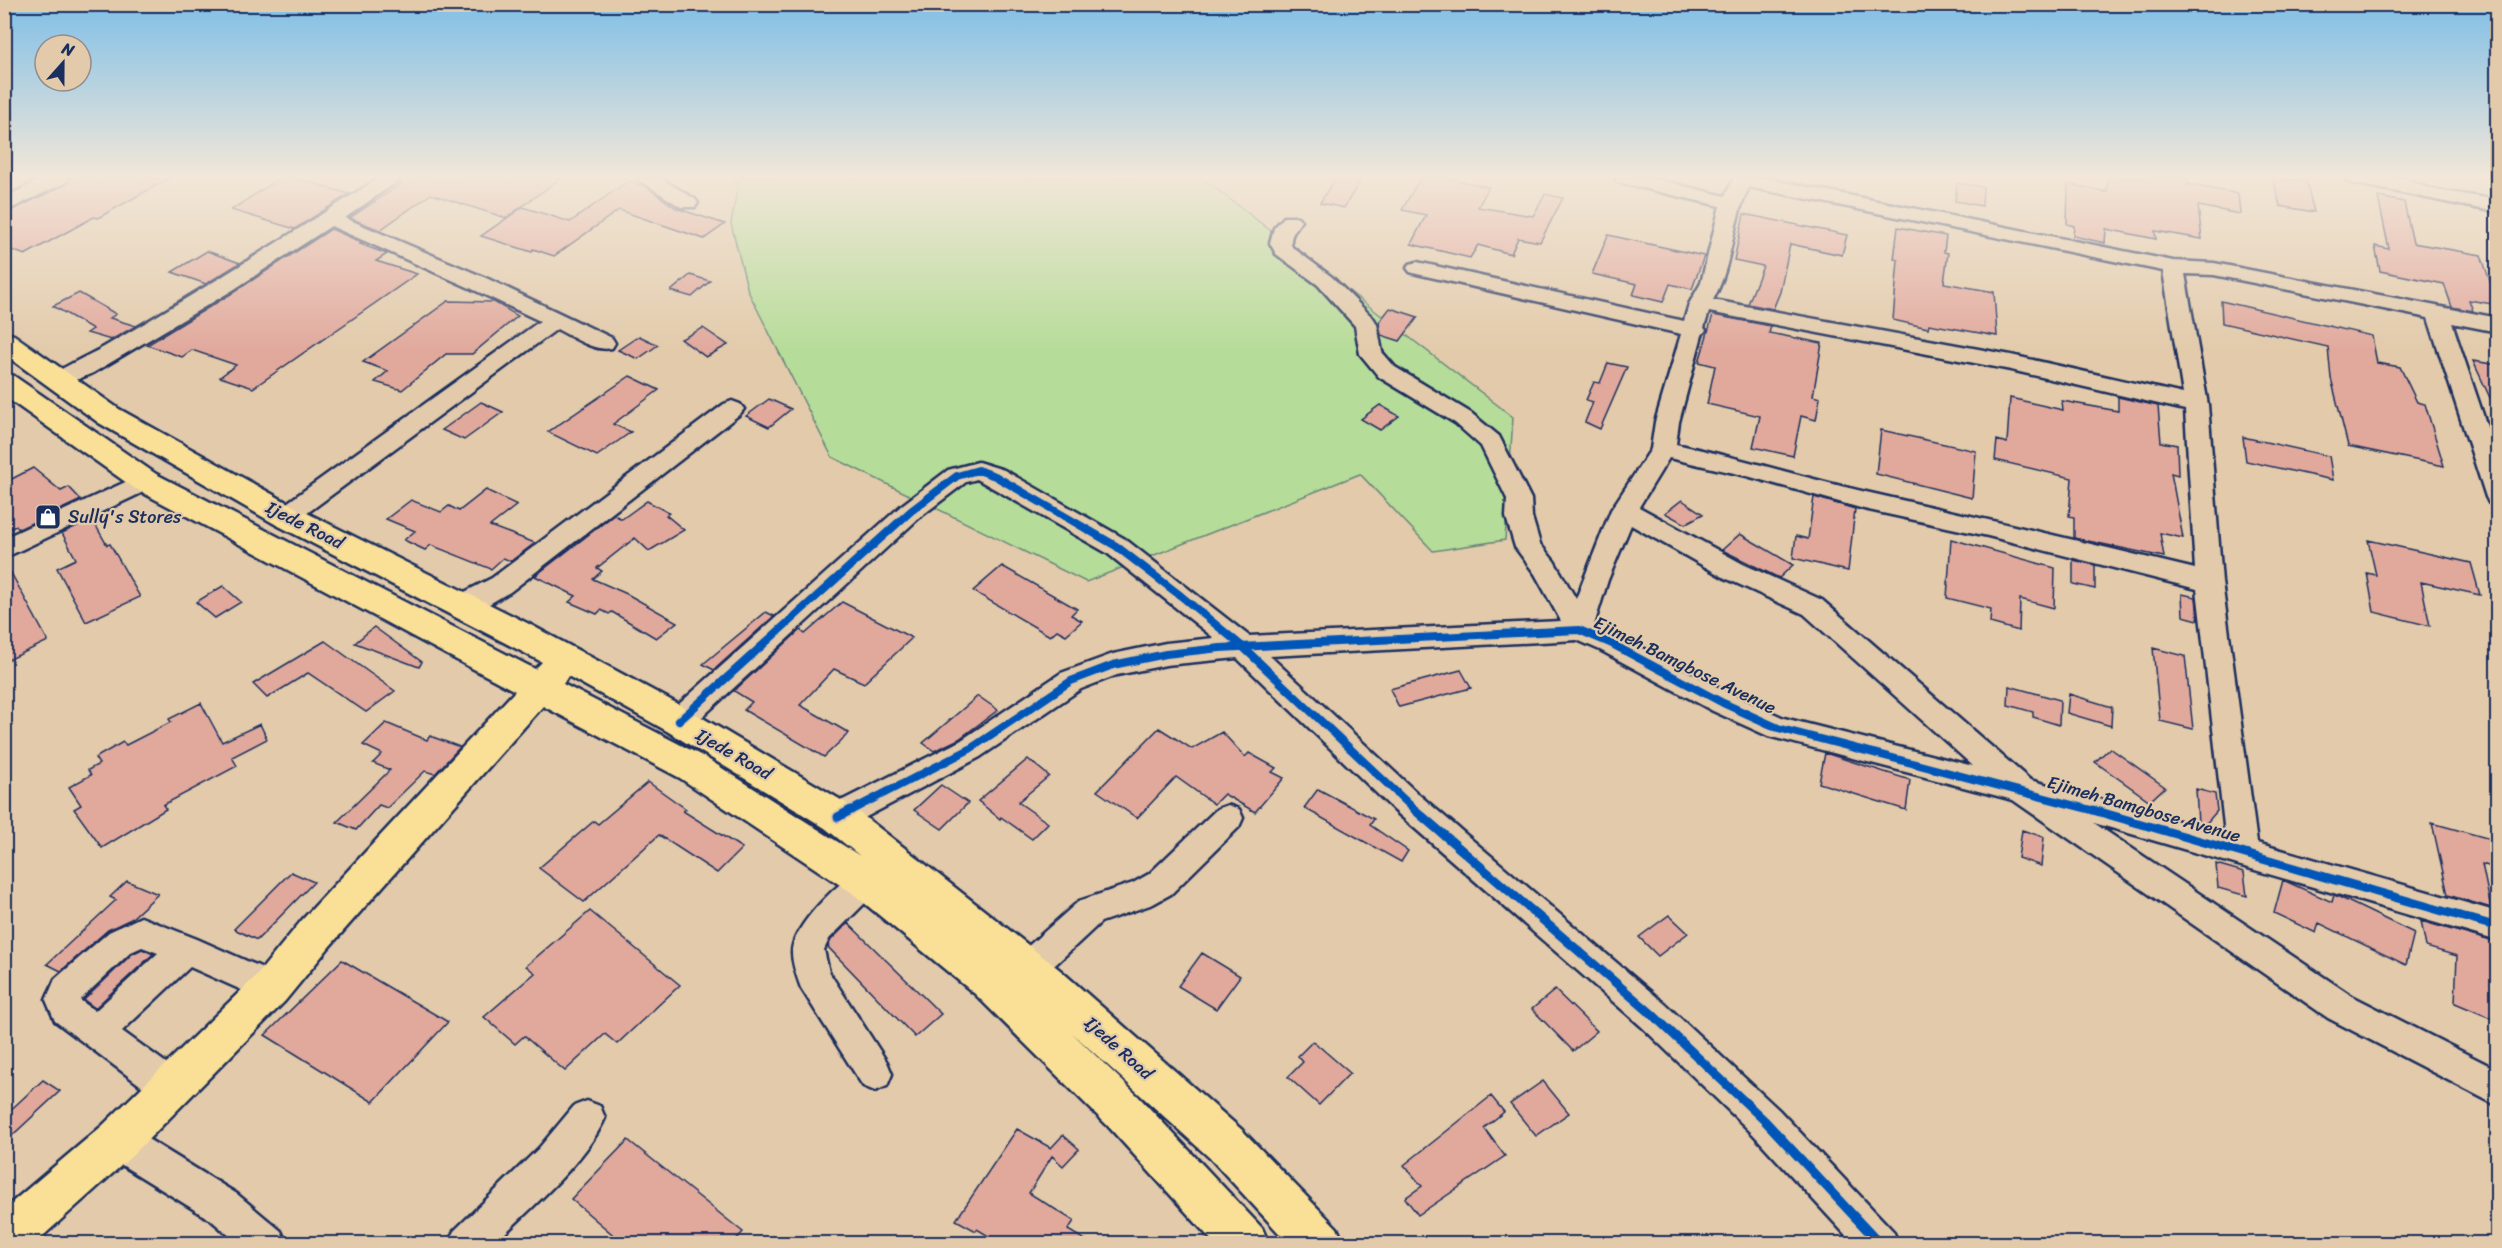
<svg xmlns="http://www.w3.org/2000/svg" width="2502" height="1248" viewBox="0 0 2502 1248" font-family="Sriracha,sans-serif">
	<rect width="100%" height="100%" fill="#e2caaa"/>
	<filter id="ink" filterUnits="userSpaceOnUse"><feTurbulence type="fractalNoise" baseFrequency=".0167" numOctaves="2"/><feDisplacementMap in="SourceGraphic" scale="12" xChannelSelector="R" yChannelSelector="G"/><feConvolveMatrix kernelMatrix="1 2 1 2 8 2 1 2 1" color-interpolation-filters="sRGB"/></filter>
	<g filter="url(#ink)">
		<!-- green -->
		<path fill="#b5dc98" stroke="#68867b" stroke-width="1.5" d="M732,178h470l311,239 -8,123 -72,11 -73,-77 -274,108 -254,-125 -84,-166 -17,-67 7,-40z"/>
		<!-- building -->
		<path fill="#e1a89c" stroke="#1b2f5e" stroke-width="1.5" d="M71,178h99l-72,40 -4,-1 -69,38 -21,-8v-33l63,-30z
			M280,178h16l53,16 -54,35 -64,-19z
			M404,178h157l-55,40 -75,-24 -51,36 -30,-12 51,-34 -2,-1z
			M1335,178h27l-18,30 -24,-5z
			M1420,178h26l43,9 -11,20 55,9 12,-22 18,4 -23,44 -22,-4 -7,16 -33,-9 -8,13 -59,-14 15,-29 -24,-5z
			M2107,178h80l1,6 50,10 2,20 -42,-8 4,33 -47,-8 1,8 -50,-10 -1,14 -32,-7 1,-10 -7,-2 1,-40 39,8z
			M2273,178l33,3 8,31 -34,-6z
			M628,181l17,5 31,22 49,16 -21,15 -85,-29 -65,46 -21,-7 -1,3 -51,-16 42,-29 47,15z
			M1957,183l26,4 -1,19 -27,-5z
			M2378,197l26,5 9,41 68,12 17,50 -29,-5 4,11 -21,-4 -8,-23 -64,-13 -5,-25 14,3z
			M1744,214l103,21 -5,20 -52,-11 -10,48 -7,17 -25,-5 15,-38 -29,-6z
			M1898,227l48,9 -2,16 4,1 -4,30 50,9 3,44 -68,-12 -1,4 -35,-8 5,-60 -4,-1z
			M331,229l32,14 -3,1 27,10 -11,7 41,13 -164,114 -33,-11 16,-12 -44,-15 -10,7 -35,-12 87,-53z
			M1608,235l96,21 -12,33 -22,-5 -7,18 -30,-7 4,-11 -45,-10z
			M207,251l33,12 -34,21 -34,-12z
			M690,275l20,6 -18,16 -21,-6z
			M79,293l37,21 -6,4 26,8 -25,14 -24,-7 6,-4 -40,-23z
			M448,301l46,1 24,14 -46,38h-26l-44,36 -27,-8 13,-11 -25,-9z
			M2221,301l151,35 5,27 23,4 17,35 8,2 19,62 -96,-20 -17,-68 -3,-31 -106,-24z
			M1390,308l28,9 -18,24 -19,-6 -2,-13z
			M1713,315l58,11 -2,7 53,10 -9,53 7,2 -4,22 -15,-4 -8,40 -40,-9 7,-31 -53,-12 8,-38 -16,-4z
			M703,328l25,17 -22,12 -25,-18z
			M639,336l19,9 -20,14 -20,-9z
			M2473,361l25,4v50z
			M1608,363l19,4 -27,62 -15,-7 8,-20 -7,-2 8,-18 6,1z
			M630,376l29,14 -46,34 18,8 -34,24 -49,-24z
			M2118,397l40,9 3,36 16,3 1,30 -7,-2 12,65 -23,-5 4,24 -90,-19v-21l-5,-1 3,-38 -77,-18 2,-20 10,3 3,-45 53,12 -1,-9 56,10z
			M769,399l22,10 -22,18 -23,-11z
			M481,402l22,10 -39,28 -22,-10z
			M1380,405l19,11 -19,14 -19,-11z
			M1881,430l95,21 -4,47 -96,-24z
			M2243,437l86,19 4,24 -87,-19z
			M33,468l28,23 8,-4 12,13 -62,29 -3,-3 -12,5v-48z
			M486,490l31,15 -27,21 45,17 -24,18 -8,-3 -12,11 -60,-24 -6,5 -21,-10 11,-9 -29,-12 25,-19 30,12 8,-6 10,5z
			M1814,497l41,12 -7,62 -55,-13 3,-22 12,3z
			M1682,500l21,14 -18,10 -20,-11z
			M647,501l22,12 -3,2 18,15 -35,21 -14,-13 -38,30 5,3 -9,8 34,15 50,28 -21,16 -44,-26 -3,2 -8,-4 -4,4 -28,-12 7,-6 -41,-20 79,-61 8,4z
			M92,519l15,26 3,-1 30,53 -54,25 -29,-54 19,-9 -14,-26z
			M1740,534l53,31 -14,13 -57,-28z
			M1951,539l104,29 -1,40 -34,-9 -1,32 -29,-8 1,-14 -44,-11z
			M2368,540l103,23 9,32 -59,-13 9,44 -56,-14 -7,-39 9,2z
			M4,560l44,81 -44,21z
			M2073,560l22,5v24l-22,-5z
			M1002,566l75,43 -6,6 11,6 -16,14 -9,-5 -7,6 -77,-45z
			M223,586l18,16 -26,16 -19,-16z
			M2182,594l14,3 2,23 -15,-4z
			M842,602l70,36 -48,45 -30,-14 -34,36 49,28 -25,24 -80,-47 8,-8 -18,-11 66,-61 5,4z
			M766,612l8,4 -60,54 -11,-6z
			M374,627l48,35 -3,5 -64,-24z
			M325,641l70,50 -29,21 -58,-39 -41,25 -14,-14z
			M2153,648l32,8 8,73 -33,-8z
			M1461,670l10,18 -72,19 -9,-18z
			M2009,686l51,14 -1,25 -26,-8v-5l-25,-7z
			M2069,694l43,13 -1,19 -44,-13z
			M978,696l20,14 -39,29 -25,12 -11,-8z
			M201,703l21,39 38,-18 7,15 -35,18 5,9 -74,39 3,4 -64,39 -28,-39 7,-4 -12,-18 22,-12 -3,-5 11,-6 -4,-6 28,-16 3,3 45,-23 -2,-3z
			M386,723l41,17 3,-4 30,11 -25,27 -10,-3 -38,37 -8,-3 -23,25 -19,-8 53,-52 -17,-7 9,-9 -19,-9z
			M1159,728l33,21 30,-17 23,25 4,-4 27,15 -4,4 12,6 -29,34 -31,-18 -10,10 -38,-27 -39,41 -40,-27z
			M2110,748l55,39 -15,14 -55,-39z
			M1825,753l85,27 -4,30 -87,-27z
			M1028,759l21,17 -31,26 30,21 -16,16 -31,-22 -1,2 -22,-18z
			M648,782l38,27 -3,2 59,37 -25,25 -58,-38 -75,67 -45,-34 55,-47 4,3z
			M941,785l27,18 -26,26 -28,-19z
			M1318,789l56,30 -4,6 38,26 -7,11 -97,-54z
			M2196,789l19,5 2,17 -13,15 -6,-2z
			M2432,823l66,18v28l-16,-5 9,44 -43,-13z
			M2022,830l22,7 -3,29 -23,-8z
			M2216,864l28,8 3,24 -29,-8z
			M291,872l23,10 -57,58 -23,-11z
			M2283,880l49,22 2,-7 3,1 77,37 -8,32 -87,-42 -3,10 -42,-20z
			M127,881l31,13 -27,25 -23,11 -47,41 -14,-7 69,-64 -6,-3z
			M590,911l90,74 -63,59 -12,-10 -40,37 -41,-35 -9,8 -31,-27 51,-44 -9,-7z
			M1669,915l19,18 -30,23 -19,-19z
			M2421,921l77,22v78l-43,-18 2,-47 -31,-9z
			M848,923l93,91 -26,23 -87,-90 3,-7z
			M142,949l11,5 -58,54 -11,-8 48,-46z
			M1202,953l38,23 -24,33 -38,-23z
			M342,960l106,62 -75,80 -108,-67z
			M1555,990l42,41 -24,20 -41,-42z
			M1313,1041l37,32 -31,32 -31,-28 15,-15 -5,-6z
			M43,1080l17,11 -56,52v-27z
			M1543,1081l26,32 -33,23 -26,-32z
			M1491,1096l13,16 -20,16 21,28 -87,59 -13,-17 17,-12 -18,-21z
			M1017,1129l34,19 12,-13 16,14 -16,17 -11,-10 -23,37 45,28 -6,9 24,14h-90l-25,-15 -1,2 -20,-11z
			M628,1140l115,92 -11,12h-108l-53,-45z"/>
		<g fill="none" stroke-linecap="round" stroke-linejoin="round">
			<defs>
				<path id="minor" d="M43,178h25l-2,4 -62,30v-14z
					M379,178h23l-57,40 141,60 126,60 3,5 -3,5c-18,4 -39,-11 -55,-19l-262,193 -9,3 -9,-3 -4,-6 4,-6 263,-189 -70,-33 -139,-62 -98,64 -140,83 -29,12 -8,2 -8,-2 -3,-5c4,-6 48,-27 59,-33 93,-54 184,-111 275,-169z
					M636,178h24l35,21 3,4 -3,4h-14z
					M1615,178h36l74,18 9,-18h30l409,83 41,2 284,55v14l-46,-9 46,136v46l-9,-2 -3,-6 -58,-179 -214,-43 -29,-1 23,131 14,177 35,261 241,69v29l-404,-118 258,173 146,74v36l-170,-88 -315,-218 -245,-64 -55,-25 -113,-61 -23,-10 -307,16 147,137 248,211 114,106 114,121 6,13h-45l-101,-110 -112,-108 -246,-215 -158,-153 -71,7 -49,10 -36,14 -101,68 -131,69 -11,4 -11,-4 -4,-9 4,-9 133,-67 101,-68 52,-19 53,-11 48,-5 -107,-85 -130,-74 -11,3 -46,35 -231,212 -10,3 -10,-3 -4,-8 4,-8 233,-208 46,-35 30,-8 26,8 121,69 124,97 312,-15 -26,-47 -20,-27 -9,-30 1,-18 -26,-53 -26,-23 -76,-46 -19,-23 -5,-28 -37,-41 -42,-31 -6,-11 4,-15 10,-11h14l3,4c-5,8 -13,16 -9,26l40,30 42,42 3,5 5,28 13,15 76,46 28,23 32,63 1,18 8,27 14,17 22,38 35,-89 40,-61 4,-27 26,-88 -264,-60 -7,-2 -3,-4 3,-4 7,-2 267,59 5,-17 12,-21 19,-77 -103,-24zM1749,187l414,84 20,123 -172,-39 -298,-55c20,-35 18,-77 36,-113zM1709,312l302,58 174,40 10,159c-110,-27 -219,-52 -329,-77 -64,-15 -126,-34 -190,-48l3,-22 23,-87 4,-5 -2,-2zM1669,458l78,18 117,33 124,27 209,53 28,245 -195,-54 -208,-180 -79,-36 -104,-57zM1631,525l94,53 79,36 169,152 -189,-48 -51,-23 -113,-59 -26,-11 14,-45z
					M2346,178h58l27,11 67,11v12c-48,-8 -95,-20 -143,-28l-7,-2z
					M732,401l8,3 4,5 -4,5 -230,178c-17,9 -38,26 -57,20l-4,-7 4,-7 39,-20 232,-174z
					M145,473l9,2 3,6 -3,6 -150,71v-20z
					M1228,805l11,4 4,9 -4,9 -68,67 -18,10 -52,18 -61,57 -12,4 -12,-4 -4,-11 4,-11 63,-56 54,-18 16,-9 68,-65z
					M866,867l11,4 5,10 -5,10 -48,48 -5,11 5,22 58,90 5,12 -5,12 -12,5 -12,-5 -62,-98c-4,-11 -9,-24 -9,-36 0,-26 51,-76 74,-85z
					M141,917l56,22 86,38 5,11 -5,11 -12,4 -81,-36 -68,64 62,45 5,12 -5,12 -12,5 -12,-5 -105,-79 -9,-21 9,-21 54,-47zM142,947l16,6 -63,58 -15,-11 51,-48z
					M587,1101l13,5 5,12c-19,44 -76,91 -111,126h-46l6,-13 85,-83 35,-42z
					M117,1123l13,5 107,66 44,37 6,13h-48l-28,-24 -107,-66 -5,-13 5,-13z"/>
				<path id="major" d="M4,333l10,2 105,74 178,99 232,116 162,87 160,95 209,164 182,160 95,98 7,16h-55l-77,-84 -141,-128 67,64 124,132 7,16h-54l-107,-118 -133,-132 -123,-101 -172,-115 -137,-72 -213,240 -45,55 -153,155 -98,88h-30v-35l98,-83 155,-151 45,-55 213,-229 -381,-203 -130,-92v-23l10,3 142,98 379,195 7,-7 -267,-138 -176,-101 -95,-69zM568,676l99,55 158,97 35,28 -154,-98 -143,-74z"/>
			</defs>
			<!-- minor casing -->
			<use href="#minor" stroke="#1b2f5e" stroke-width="5"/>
			<!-- major casing -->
			<use href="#major" stroke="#1b2f5e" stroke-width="5"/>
			<!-- minor -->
			<use href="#minor" fill="#e2caaa" fill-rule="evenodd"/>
			<!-- major -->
			<use href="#major" fill="#fadf96" fill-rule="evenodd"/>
			<defs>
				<path id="cycleway-far1" d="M679,721l232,-210 46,-35 21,-6 17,6 121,70 65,50 62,51 174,165
					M848,812l122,-63 101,-68 42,-16 53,-11 54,-6 359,-18 31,13 113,60 55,25 321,84"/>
				<path id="cycleway" d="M1415,810l238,205 113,107 114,122
					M2093,810l405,117
					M838,817l13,-7"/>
			</defs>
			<!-- cycleway-far1 casing -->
			<use href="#cycleway-far1" stroke="#e2caaa" stroke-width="11"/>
			<!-- cycleway casing -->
			<use href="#cycleway" stroke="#e2caaa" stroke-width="13"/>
			<!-- cycleway-far1 -->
			<use href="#cycleway-far1" stroke="#0057b8" stroke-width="8"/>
			<!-- cycleway -->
			<use href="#cycleway" stroke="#0057b8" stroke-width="9"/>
		</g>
	</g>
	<!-- sky -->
	<linearGradient id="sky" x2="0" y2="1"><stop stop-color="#80bfe6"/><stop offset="0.5" stop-color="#f2e7d9"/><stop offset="1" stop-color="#f2e7d9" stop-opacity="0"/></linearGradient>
	<rect width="2502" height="353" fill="url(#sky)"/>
	<!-- icons -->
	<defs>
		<symbol id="shop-square" viewBox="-11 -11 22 22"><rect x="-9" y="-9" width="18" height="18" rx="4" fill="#1b2f5e" stroke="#e2caaa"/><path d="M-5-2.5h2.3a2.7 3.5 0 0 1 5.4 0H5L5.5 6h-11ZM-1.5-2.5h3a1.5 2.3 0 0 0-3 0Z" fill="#fff"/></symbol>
	</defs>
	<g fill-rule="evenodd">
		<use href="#shop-square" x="33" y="502" width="30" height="30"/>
	</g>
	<g text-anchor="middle" stroke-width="4.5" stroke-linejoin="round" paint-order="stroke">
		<!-- poi labels -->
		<g font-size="18" fill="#1b2f5e" stroke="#e2caaa" text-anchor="start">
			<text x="68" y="523">Sully's Stores</text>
		</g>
		<!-- street labels -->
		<g font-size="18" fill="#1b2f5e" stroke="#e2caaa">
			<text transform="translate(305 525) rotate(27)" y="6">Ijede Road</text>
			<text transform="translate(1685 665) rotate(26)" y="6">Ejimeh Bamgbose Avenue</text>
			<text transform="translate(734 754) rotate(30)" y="6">Ijede Road</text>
			<text transform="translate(2144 809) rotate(16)" y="6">Ejimeh Bamgbose Avenue</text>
			<text transform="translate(1119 1048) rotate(42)" y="6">Ijede Road</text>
		</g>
	</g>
	<!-- margin -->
	<rect width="2502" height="1248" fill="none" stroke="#e2caaa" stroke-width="24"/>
	<rect x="12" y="12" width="2478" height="1224" fill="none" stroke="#1b2f5e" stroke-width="2" filter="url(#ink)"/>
	<!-- north arrow -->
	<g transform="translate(63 63) rotate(21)"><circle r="28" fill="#e2caaa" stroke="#928c8c" stroke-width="1.5"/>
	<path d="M0-4.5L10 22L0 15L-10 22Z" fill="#1b2f5e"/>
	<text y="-9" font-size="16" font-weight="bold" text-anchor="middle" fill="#1b2f5e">N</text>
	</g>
</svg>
